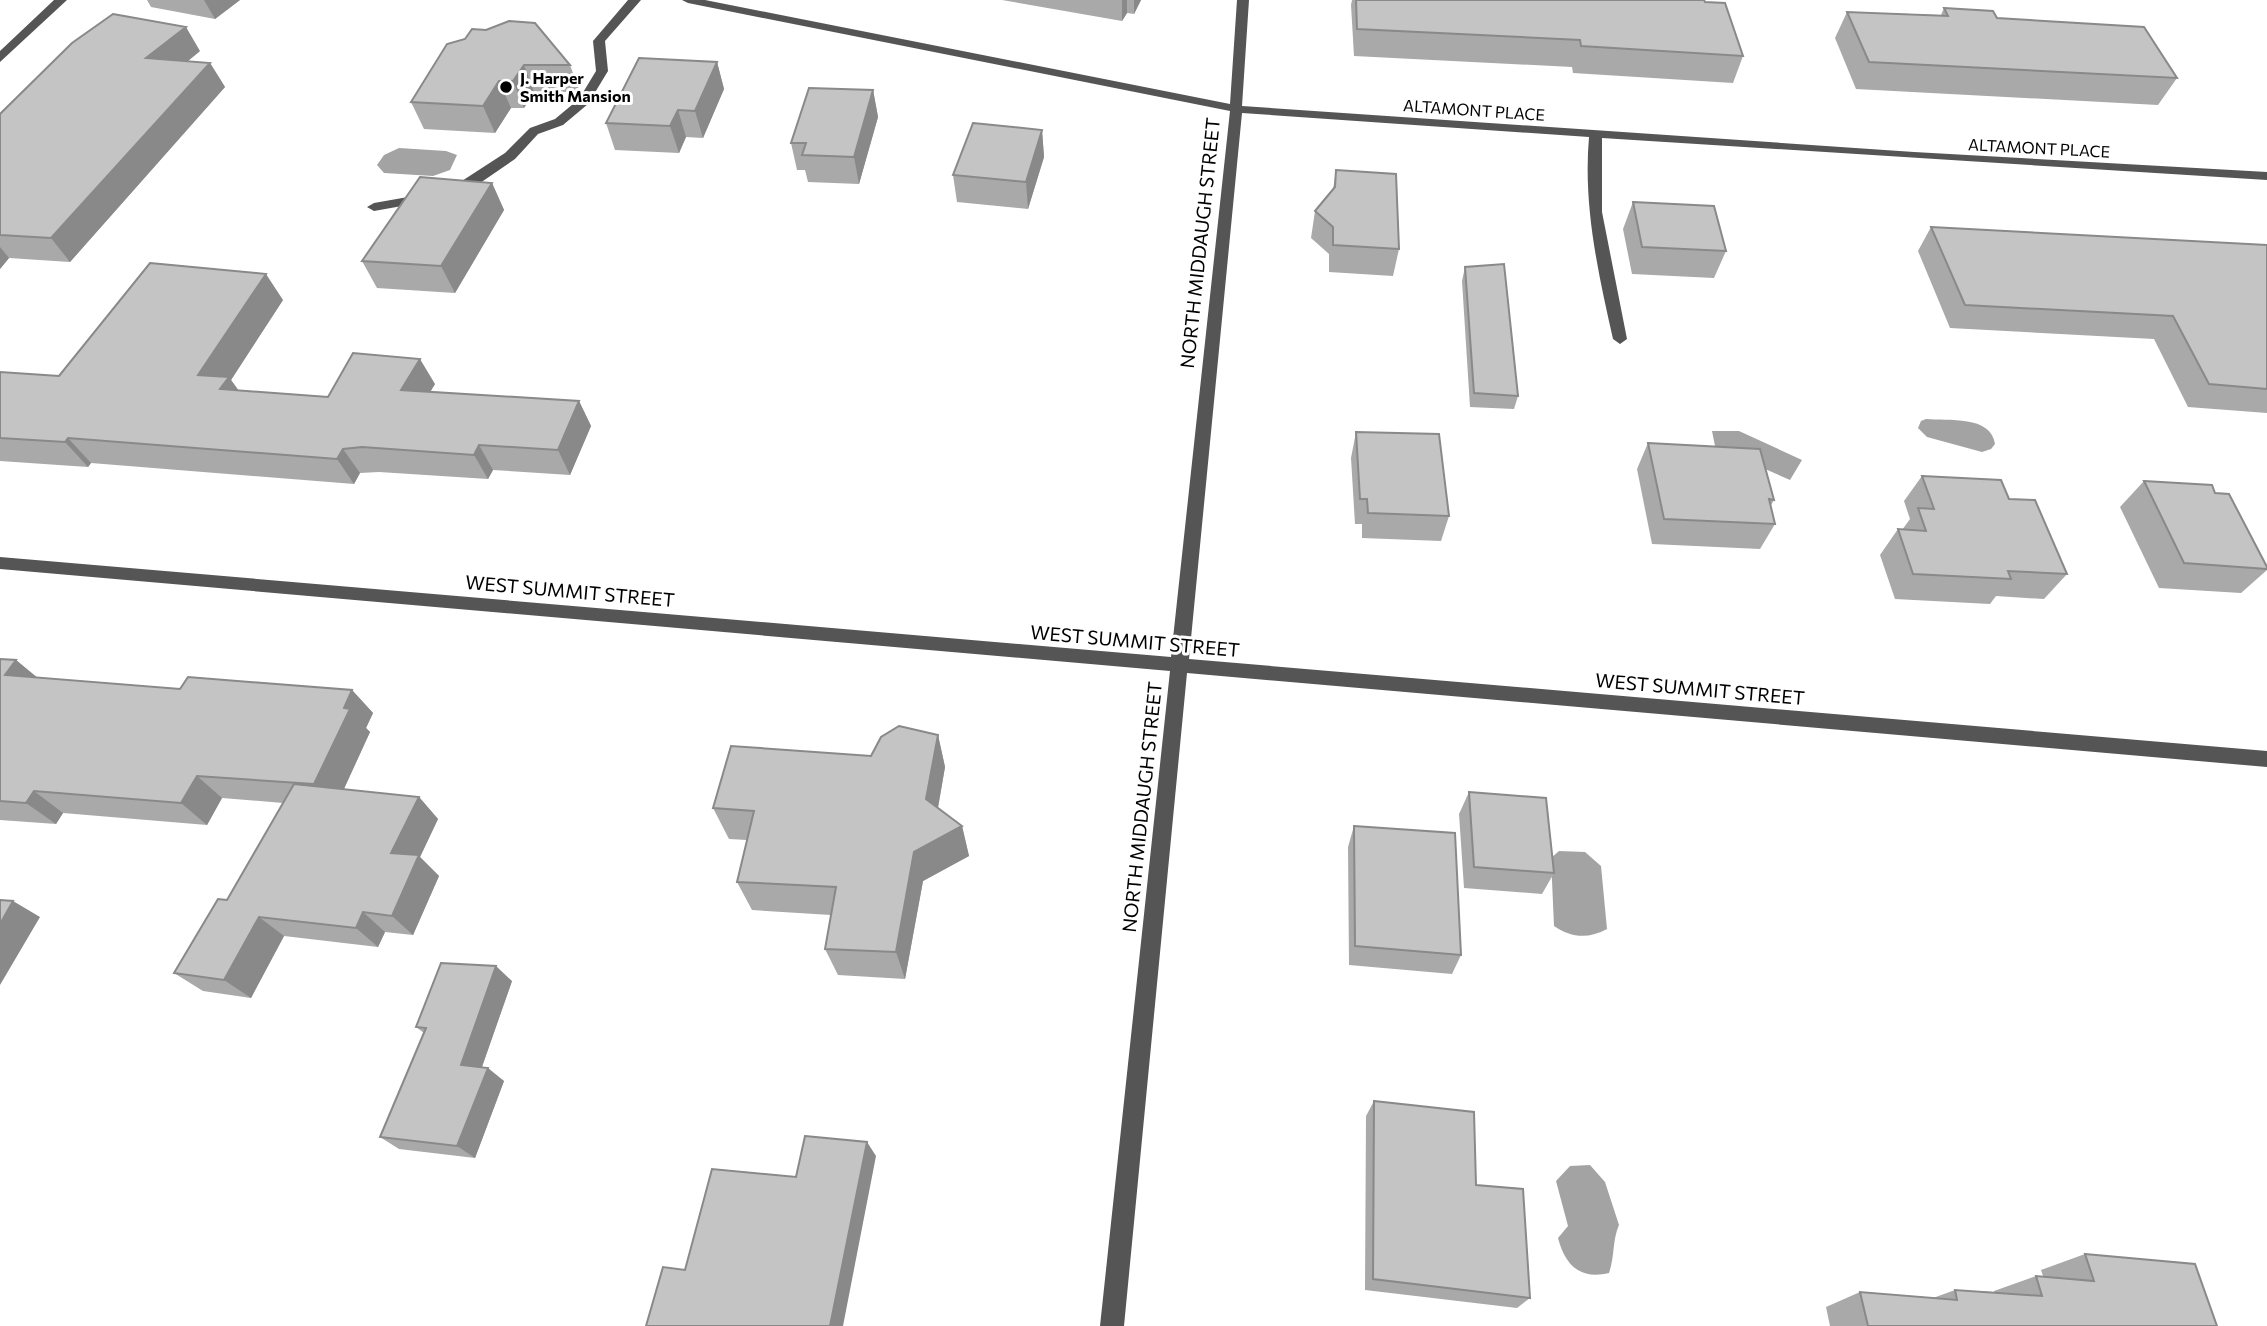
<svg xmlns="http://www.w3.org/2000/svg" width="2267" height="1326" viewBox="0 0 2267 1326" font-family="Commissioner,sans-serif">
	<rect width="100%" height="100%" fill="#fff"/>
	<!-- water -->
	<path fill="#a3a3a3" d="M399,148l47,3 11,4 -7,15 -17,6 -49,-3 -7,-8 7,-10z
		M1926,419c22,2 65,-4 69,25l-4,5 -9,3 -55,-15 -9,-9 3,-7z
		M1712,431h27l63,29 -12,20 -50,-22 -23,-2z
		M1559,851l26,1 16,14 6,63c-18,10 -36,9 -53,-3l-3,-68z
		M1590,1165l15,17 14,43c-7,16 -4,31 -10,48 -29,7 -44,-8 -51,-35l10,-12 -12,-45 14,-15z"/>
	<g fill="none" stroke-linecap="round" stroke-linejoin="round">
		<!-- minor -->
		<path fill="#555" fill-rule="evenodd" d="M54,0h13l-67,62v-11z
			M628,0h13l-36,41 3,30 -20,33 -25,21 -25,9 -23,25 -51,35 -16,2v-6l57,-37 25,-25 25,-9 24,-20 17,-28 -3,-30z
			M682,0h23l525,104 7,-104h12l-7,106 672,46 353,20v8l-665,-42v74l25,127 -7,5 -7,-5c-15,-67 -30,-133 -24,-202l-347,-24 -53,546 1078,92v16l-1080,-94 -63,653h-24l70,-655 -1170,-102v-12l1171,100 59,-546 -542,-108z
			M425,194l5,1v6l-56,10 -7,-4 7,-4z"/>
	</g>
	<!-- wall -->
	<path fill="#a9a9a9" d="M147,0h93l-25,19 -64,-12z
		M1002,0h139l-7,14 -7,-1 -5,8z
		M1352,0h352l39,56 -10,27 -160,-10 -1,-6 -218,-11 -3,-51z
		M1944,8l53,10 180,60 -19,27 -302,-16 -21,-51 12,-26 94,3z
		M447,44l123,21 10,27h-46l-10,16h-13l-16,25 -71,-4 -13,-27z
		M200,51l-12,10 22,2 15,24 -155,175 -61,-4 -9,11v-155z
		M717,62l7,27 -21,49 -17,-1 -7,16 -64,-3 -9,-27z
		M873,90l5,27 -19,67 -51,-2 -3,-12h-8l-6,-27z
		M1042,130l2,27 -16,52 -71,-7 -4,-27z
		M1336,170l63,79 -6,27 -64,-4v-18l-18,-16 4,-27 18,-21z
		M492,183l12,27 -49,83 -78,-5 -15,-27z
		M1633,202l93,49 -12,27 -82,-4 -9,-45z
		M1931,227l336,18v168l-79,-6 -34,-68 -204,-11 -32,-77z
		M1465,267l53,129 -4,13 -44,-2 -8,-126z
		M283,300l-52,80 8,11 89,6 107,-13 -5,8 149,9 12,25 -21,49 -77,-5 -5,9 -109,-7 -19,1 -6,11 -263,-21 -3,4 -88,-6v-89l59,4z
		M1356,432l93,84 -8,25 -79,-3v-14h-7l-4,-66z
		M1648,443l126,57 -4,7 5,17 -15,25 -108,-5 -15,-75z
		M1922,476l87,23 58,75 -23,25 -48,-3 -6,8 -95,-5 -15,-44 18,-26 4,1 8,-11 -6,-18z
		M2144,481l71,12 52,77 -26,23 -82,-5 -39,-81z
		M0,659l16,1 21,18 143,11 172,1 21,23 -7,15 4,4 -26,57 75,8 19,22 -18,38 19,19 -26,59 -28,-3 -7,15 -94,-11 -33,62 -48,-7 -29,-18 53,-73 56,-97 -61,-5 -15,27 -144,-12 -7,11 -56,-4z
		M938,735l7,32 -7,41 24,18 7,30 -46,25 -18,98 -67,-4 -13,-26 6,-34 -79,-5 -15,-28 10,-42 -18,-1 -16,-31z
		M1469,792l85,81 -12,21 -78,-6 -5,-74z
		M1354,826l107,129 -9,19 -103,-9 -1,-118z
		M512,981l-30,86 22,14 -29,77 -76,-9 -19,-12 44,-104 -8,-6z
		M1374,1101l102,84 54,113 -13,10 -152,-18 1,-174z
		M2085,1254l132,72h-387l-4,-19 34,-15 73,6 22,-8 39,2v-1l42,-15h7l-2,-6z"/>
	<!-- shaded-wall -->
	<path fill="#898989" d="M204,0h36l-25,19z
		M1122,0h5v13l-5,8z
		M1134,0h7l-7,14z
		M186,27l14,24 -39,32 -15,-25z
		M717,62l7,27 -21,49 -8,-27z
		M210,63l15,24 -155,175 -19,-24z
		M524,65l10,27 -10,16 -11,-27z
		M499,81l12,27 -16,25 -12,-27z
		M873,90l5,27 -19,67 -5,-27z
		M678,110l8,27 -7,16 -9,-27z
		M1042,130l2,27 -16,52 -2,-27z
		M492,183l12,27 -49,83 -14,-27z
		M0,247l9,11 -9,11z
		M266,274l17,26 -52,80 16,22 -8,12 -41,-39z
		M420,359l15,25 -19,31 -15,-25z
		M579,401l12,25 -21,49 -12,-25z
		M68,438l23,25 -3,4 -23,-25z
		M479,445l14,25 -5,9 -14,-24z
		M343,449l17,24 -6,11 -17,-25z
		M16,660l28,23 -39,-8z
		M352,690l21,23 -7,15 4,4 -34,74 -22,-22 30,-76z
		M938,735l7,32 -11,63 -8,-31z
		M197,776l25,22 -15,27 -26,-22z
		M34,791l29,22 -7,11 -30,-21z
		M419,797l19,22 -18,38 19,19 -26,59 -21,-19 -1,-63z
		M962,826l7,30 -46,25 -18,98 -9,-27 18,-100z
		M13,901l27,16 -40,68v-61z
		M363,912l22,20 -7,15 -22,-19z
		M259,917l25,19 -33,62 -27,-18z
		M496,966l16,15 -34,97 -17,-13z
		M488,1068l16,13 -29,77 -18,-12z
		M867,1142l9,14 -33,170h-13z"/>
	<!-- building -->
	<path fill="#c4c4c4" stroke="#898989" stroke-width="2" d="M1356,0h348l1,2 20,1 18,53 -162,-10 -1,-6 -223,-11z
		M1944,8l49,3 4,7 147,9 33,51 -308,-16 -22,-50 101,4z
		M113,14l73,13 -40,31 64,5 -159,175 -51,-3v-121l72,-71z
		M509,21l26,2 35,42h-46l-11,16h-14l-16,25 -72,-4 36,-58 18,-5 7,-10 14,1z
		M639,58l78,4 -22,49 -17,-1 -8,16 -64,-3z
		M809,88l64,2 -19,67 -52,-2 4,-12h-15z
		M973,123l69,7 -16,52 -73,-7z
		M1336,170l60,4 3,75 -66,-4v-18l-18,-16 20,-24z
		M420,177l72,6 -51,83 -79,-5z
		M1633,202l81,4 12,45 -84,-4z
		M1931,227l336,18v144l-58,-5 -36,-68 -208,-11z
		M150,263l116,11 -68,101 31,2 -9,12 108,8 25,-44 67,6 -19,31 178,11 -21,49 -79,-5 -5,10 -112,-8 -19,2 -6,10 -269,-21 -3,4 -65,-4v-66l59,4z
		M1504,264l14,132 -44,-3 -9,-126z
		M1356,432l83,2 10,82 -81,-3 -1,-14h-7z
		M1648,443l112,6 14,51 -5,-1 6,25 -111,-5z
		M1922,476l79,4 8,19 26,1 32,74 -59,-3 3,8 -98,-5 -15,-45 28,2 -8,-23 16,1z
		M2144,481l68,4 3,8 14,1 38,73v2l-83,-6z
		M0,659l16,1 -11,15 175,14 8,-12 164,13 -8,18 6,1 -36,75 -117,-8 -16,27 -147,-12 -8,12 -26,-2z
		M899,726l39,9 -12,64 36,27 -48,26 -18,100 -71,-3 11,-62 -99,-5 17,-71 -41,-3 18,-62 140,10 10,-19z
		M294,784l125,13 -28,56 28,2 -27,61 -29,-4 -7,16 -97,-11 -35,63 -50,-7 44,-74 9,1z
		M1469,792l77,6 8,75 -80,-6z
		M1354,826l101,7 6,122 -106,-9z
		M0,900l13,1 -13,23z
		M441,963l55,3 -35,99 27,3 -31,78 -77,-9 46,-109 -10,-1z
		M1374,1101l100,11 2,73 47,4 7,109 -157,-19z
		M805,1136l62,6 -37,184h-184l17,-59 22,3 27,-101 84,8z
		M2085,1254l110,10 22,62h-349l-8,-34 97,8 -2,-10 87,6 -6,-20 58,5z"/>
	<!-- markers -->
	<circle fill="#000" stroke="#fff" stroke-width="2.5" cx="506" cy="87" r="7"/>
	<g text-anchor="middle" stroke-width="6" stroke-linejoin="round" paint-order="stroke">
		<!-- far-poi labels -->
		<g font-size="16" font-weight="bold" fill="#000" stroke="#fff" text-anchor="start">
			<text x="520" y="84">J. Harper<tspan x="520" dy="18">Smith Mansion</tspan></text>
		</g>
		<!-- far-street labels -->
		<g font-size="16" fill="#000" stroke="#fff">
			<text transform="translate(1474 110) rotate(4)" y="6">ALTAMONT PLACE</text>
			<text transform="translate(2039 148) rotate(3)" y="6">ALTAMONT PLACE</text>
		</g>
		<!-- street labels -->
		<g font-size="19" fill="#000" stroke="#fff">
			<text transform="translate(1200 243) rotate(-84)" y="7">NORTH MIDDAUGH STREET</text>
			<text transform="translate(570 591) rotate(5)" y="7">WEST SUMMIT STREET</text>
			<text transform="translate(1135 641) rotate(5)" y="7">WEST SUMMIT STREET</text>
			<text transform="translate(1700 689) rotate(5)" y="7">WEST SUMMIT STREET</text>
			<text transform="translate(1142 807) rotate(-84)" y="7">NORTH MIDDAUGH STREET</text>
		</g>
	</g>
</svg>
